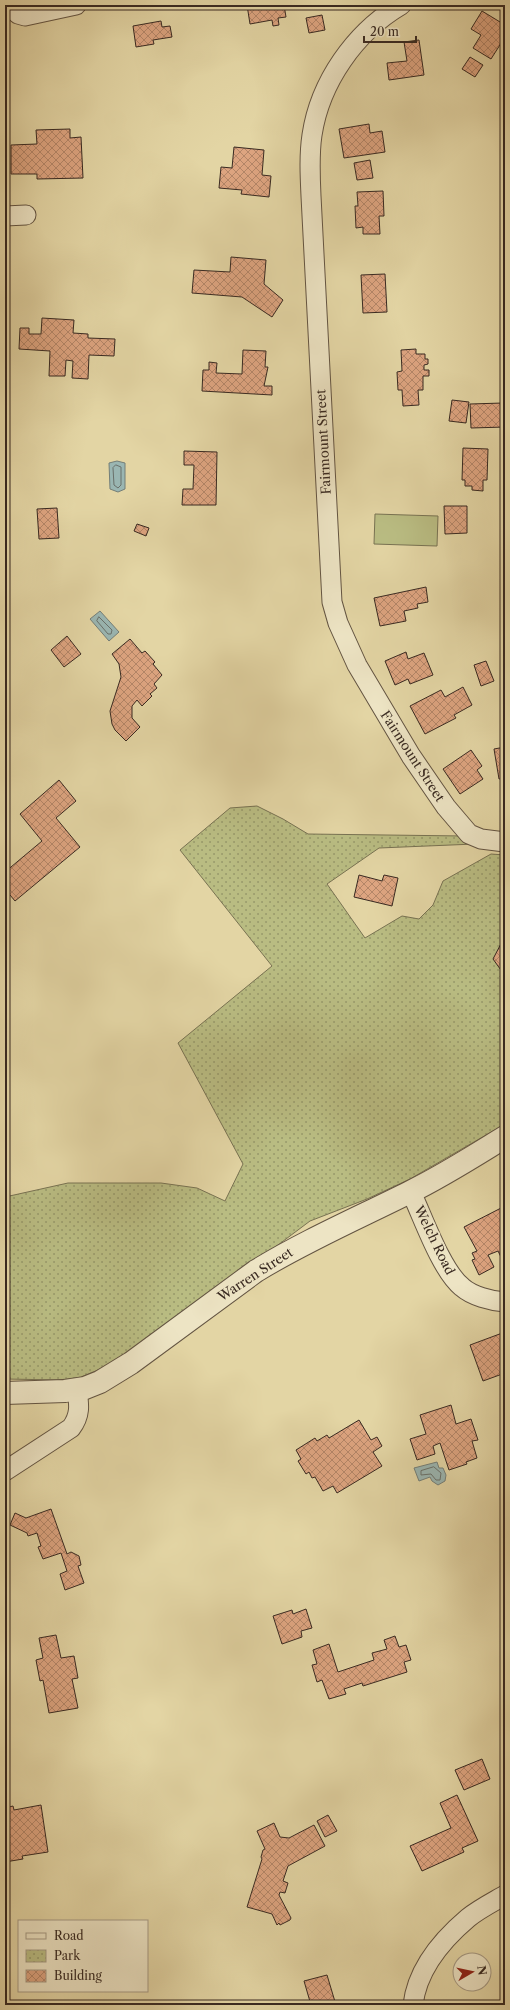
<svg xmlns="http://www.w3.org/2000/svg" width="510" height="2010" viewBox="0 0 510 2010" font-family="'Libre Caslon Text',serif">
	<defs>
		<pattern id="park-dots" width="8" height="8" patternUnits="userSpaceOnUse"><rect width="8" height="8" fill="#b9bc82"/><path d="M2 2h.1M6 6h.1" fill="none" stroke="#97996a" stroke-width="1.8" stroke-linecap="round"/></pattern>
		<pattern id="building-cross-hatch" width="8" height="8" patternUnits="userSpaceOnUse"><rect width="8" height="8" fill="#dda480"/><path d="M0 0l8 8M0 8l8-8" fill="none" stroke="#b48668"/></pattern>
	</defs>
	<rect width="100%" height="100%" fill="#e3d5a4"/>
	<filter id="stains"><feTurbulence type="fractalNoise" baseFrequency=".005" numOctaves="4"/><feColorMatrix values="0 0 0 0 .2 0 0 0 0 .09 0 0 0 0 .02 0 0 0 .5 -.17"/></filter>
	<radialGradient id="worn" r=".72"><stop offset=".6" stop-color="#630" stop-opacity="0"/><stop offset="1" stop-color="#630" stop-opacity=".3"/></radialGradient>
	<!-- park -->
	<path fill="url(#park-dots)" stroke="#787252" d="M257,806l26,13 25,15 156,2 11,8 -96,4 -52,36 38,54 37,-22 17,3 14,-14 10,-24 48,-27 14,1v269l-95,55 -43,20 -57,22 -183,137 -46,19 -22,3 -54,-1v-182l63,-14h93l36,5 28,13 18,-37 -65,-121 94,-77 -92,-116 50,-42z"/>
	<!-- garden -->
	<path fill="#b9bc82" stroke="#787252" d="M375,514l63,2 -1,30 -63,-2z"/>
	<!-- water -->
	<path fill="#9ab6b2" stroke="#737e78" d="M117,461l8,2v26l-7,3 -8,-3 -1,-26z
		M100,611l19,21 -10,9 -19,-22z
		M437,1462l2,6h4l3,7 -1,6 -7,4 -6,-4 -2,-4 -11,4 -5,-13z"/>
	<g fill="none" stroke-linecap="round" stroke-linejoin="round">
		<!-- shore -->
		<path stroke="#69706a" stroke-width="1" d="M116,465l5,2v18l-3,3 -4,-3 -1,-17z
			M99,617l13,13 -1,4h-3l-11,-13z
			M434,1467l7,6 -1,7h-4l-5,-6 -10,1v-4z"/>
	</g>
	<!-- building -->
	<path fill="url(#building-cross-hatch)" stroke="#382921" d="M247,5h37l2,12 -8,1 1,7 -6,1 -1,-6 -22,4z
		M482,11l23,14v12l-14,22 -18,-11 8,-13 -10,-6z
		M322,15l3,15 -16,3 -3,-15z
		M161,21l1,6 8,-1 2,11 -19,3 1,4 -18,3 -3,-21z
		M419,40l5,35 -35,5 -2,-17 20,-2 -3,-19z
		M470,57l13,8 -8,12 -13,-8z
		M369,124l1,9 12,-2 3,21 -41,6 -5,-29z
		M70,129v9l11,-1 2,41 -46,1v-5h-26v-29l26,-1 -1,-14z
		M234,147l30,3 -2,25 9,1 -2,21 -28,-3 1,-4 -23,-2 2,-21 11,1z
		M370,160l3,18 -16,2 -3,-17z
		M383,191l1,25h-5l1,18h-17v-7l-7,1 -1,-22h3l-1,-14z
		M231,257l35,3 -2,24 19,16 -11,17 -30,-20 -50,-4 2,-23 36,2z
		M385,274l2,38 -24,1 -2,-38z
		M42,318l32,2 -1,13 15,1v4l27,1 -1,17 -25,-1 -1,24 -16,-1 1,-17 -7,-1 -1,16h-16l1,-25 -31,-2 1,-21h9v6h12z
		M416,349v5h9v5h3v5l-4,1v5h5v6h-6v14h-5l1,15 -16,1 -1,-16h-4l-1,-18 5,-1 -1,-21z
		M243,350l23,1 -1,16h3l-4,19h8v9l-70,-4 1,-21h6v-8l8,1 -1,10 26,1z
		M452,400l17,2 -3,21 -17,-2z
		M503,403l2,24 -34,1 -1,-24z
		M463,448l25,1 -1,31h-4v11l-11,-1v-4h-7v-6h-3z
		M184,451l33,1 -1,53h-34l1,-16h10l1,-24h-10z
		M444,506h23v27l-22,1z
		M57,508l2,30 -20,1 -2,-30z
		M137,524l12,4 -3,8 -12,-5z
		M426,587l2,15 -11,2 1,4 -14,3 2,10 -26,5 -6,-28z
		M67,636l14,18 -17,13 -13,-17z
		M130,639l12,14 3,-2 10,11 -2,2 9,11 -8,9 3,4 -7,6 2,2 -10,10 -5,-6 -5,6v12l8,9 -14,14 -11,-11 -3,-6 -2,-13 11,-34 -2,-13 -7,-10z
		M406,652l2,7 16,-6 9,22 -23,9 -2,-5 -13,6 -10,-24z
		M486,661l8,20 -13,5 -7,-21z
		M463,687l9,18 -18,10 2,3 -31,16 -15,-28 31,-16 4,7z
		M505,747v31l-6,1 -5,-30z
		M471,750l11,16 -5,4 6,9 -23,15 -17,-25z
		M59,780l17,21 -20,17 24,29 -65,54 -10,-12v-17l37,-31 -22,-27z
		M359,875l23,6 2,-6 14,3 -6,28 -38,-9z
		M505,936v47l-5,-7 3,-3 -10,-14z
		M505,1206v59l-7,-14 -10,4 6,12 -15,8 -7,-15 3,-1 -3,-6 5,-2 -13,-24z
		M505,1332v41l-22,8 -13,-36z
		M451,1405l5,19 15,-5 7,21 -6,1 5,17 -11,4 1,2 -18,6 -9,-27 -7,3 2,8 -18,6 -7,-21 16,-5 -6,-19z
		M359,1420l12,20 6,-3 5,9 -9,6 9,14 -45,27 -4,-7 -10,5 -8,-14 -3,1 -3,-6 -3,2 -8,-13 3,-2 -5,-9 19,-12 2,3 10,-6 2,3z
		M51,1509l16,45 4,-2 8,4 2,9 -3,1 6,17 -19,7 -5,-16 7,-3 -6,-18 -18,6 -5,-12 3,-1 -4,-13 -9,3 -1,-3 -17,-8 5,-12 11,5z
		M306,1609l6,19 -11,3 1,6 -20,7 -9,-28 19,-6 1,4z
		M56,1635l5,23 13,-2 4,22 -6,1 6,29 -29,5 -6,-33 -3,1 -4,-21 7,-2 -4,-20z
		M395,1636l4,11 7,-2 5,15 -7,2 3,10 -44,14 -1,-3 -18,6 2,5 -17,5 -7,-19 -5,2 -5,-17 5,-1 -4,-14 16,-6 9,28 36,-12 -2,-7 15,-4 -3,-9z
		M482,1759l8,20 -26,11 -9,-20z
		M457,1795l21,46 -16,7 2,4 -42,19 -12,-25 41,-18 -11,-25z
		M41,1805l7,47 -26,4 1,3 -18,3v-54l8,-2 1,4z
		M328,1815l9,16 -12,6 -8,-16z
		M274,1823l6,14 9,1 25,-13 11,21 -37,20 -5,15 5,2 -3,10 -5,-1 -1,3 12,23 -1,2 -10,5 -1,-2 -2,2 -5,-11 -25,-7 15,-48 -1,-2 2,-7 2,-1 -8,-18z
		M327,1975l9,30h-25l-7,-24z"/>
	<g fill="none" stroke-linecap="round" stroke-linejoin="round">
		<defs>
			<path id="minor" d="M8,5l10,9 7,2 51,-11
				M401,5c-46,27 -81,77 -89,130 -3,20 -2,40 -1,61l21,406 6,21 19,42 54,91 35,51 23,27 12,5 24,3
				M5,216l21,-1
				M411,1192c12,25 30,78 51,95 10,9 29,14 43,15
				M5,1471l66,-43c10,-13 8,-24 6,-38
				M413,2005c4,-35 29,-65 55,-87 11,-9 25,-16 37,-23"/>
			<path id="tertiary" d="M5,1393l60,-2 20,-3 15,-6 31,-19 125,-92c49,-30 102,-53 154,-79 33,-16 64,-36 95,-55"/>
		</defs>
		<!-- minor casing -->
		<use href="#minor" stroke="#635442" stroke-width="21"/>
		<!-- tertiary casing -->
		<use href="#tertiary" stroke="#635442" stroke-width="24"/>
		<!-- minor -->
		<use href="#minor" stroke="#ede4c4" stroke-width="19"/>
		<!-- tertiary -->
		<use href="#tertiary" stroke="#ede4c4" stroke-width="22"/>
	</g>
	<g text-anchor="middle" stroke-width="3.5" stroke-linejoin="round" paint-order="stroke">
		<!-- street labels -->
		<g font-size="13" fill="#382921" stroke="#ede4c4">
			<text transform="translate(323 442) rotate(-93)" y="5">Fairmount Street</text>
			<text transform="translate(413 756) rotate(57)" y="5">Fairmount Street</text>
			<text transform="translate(435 1240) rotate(64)" y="5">Welch Road</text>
			<text transform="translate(255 1274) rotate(-33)" y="5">Warren Street</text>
		</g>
	</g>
	<!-- margin -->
	<rect width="510" height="2010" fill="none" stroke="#e3d5a4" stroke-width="20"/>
	<rect x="6" y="6" width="498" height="1998" fill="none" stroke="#382921" stroke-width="2"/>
	<rect x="10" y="10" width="490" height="1990" fill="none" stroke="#382921"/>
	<!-- legend -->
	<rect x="18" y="1920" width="130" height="72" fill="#ede4c4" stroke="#a59983"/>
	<rect x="26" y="1933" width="20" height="6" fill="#ede4c4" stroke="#a59983"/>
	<text x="54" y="1940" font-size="12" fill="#382921">Road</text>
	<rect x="26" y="1950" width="20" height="12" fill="url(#park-dots)" stroke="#a59983"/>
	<text x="54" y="1960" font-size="12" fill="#382921">Park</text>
	<rect x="26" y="1970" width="20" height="12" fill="url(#building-cross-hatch)" stroke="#a59983"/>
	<text x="54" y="1980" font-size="12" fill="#382921">Building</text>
	<!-- north arrow -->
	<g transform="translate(472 1972) rotate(81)"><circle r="19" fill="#ede4c4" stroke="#a59983"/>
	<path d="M0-3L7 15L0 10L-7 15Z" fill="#8f2418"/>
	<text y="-6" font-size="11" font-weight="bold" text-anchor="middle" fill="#382921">N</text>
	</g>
	<!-- scale -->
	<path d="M364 36v6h52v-6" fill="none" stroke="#382921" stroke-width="2"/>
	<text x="370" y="36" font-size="12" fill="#382921" stroke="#ede4c4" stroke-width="3" paint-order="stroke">20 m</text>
	<rect width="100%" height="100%" filter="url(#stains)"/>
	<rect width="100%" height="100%" fill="url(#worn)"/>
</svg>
